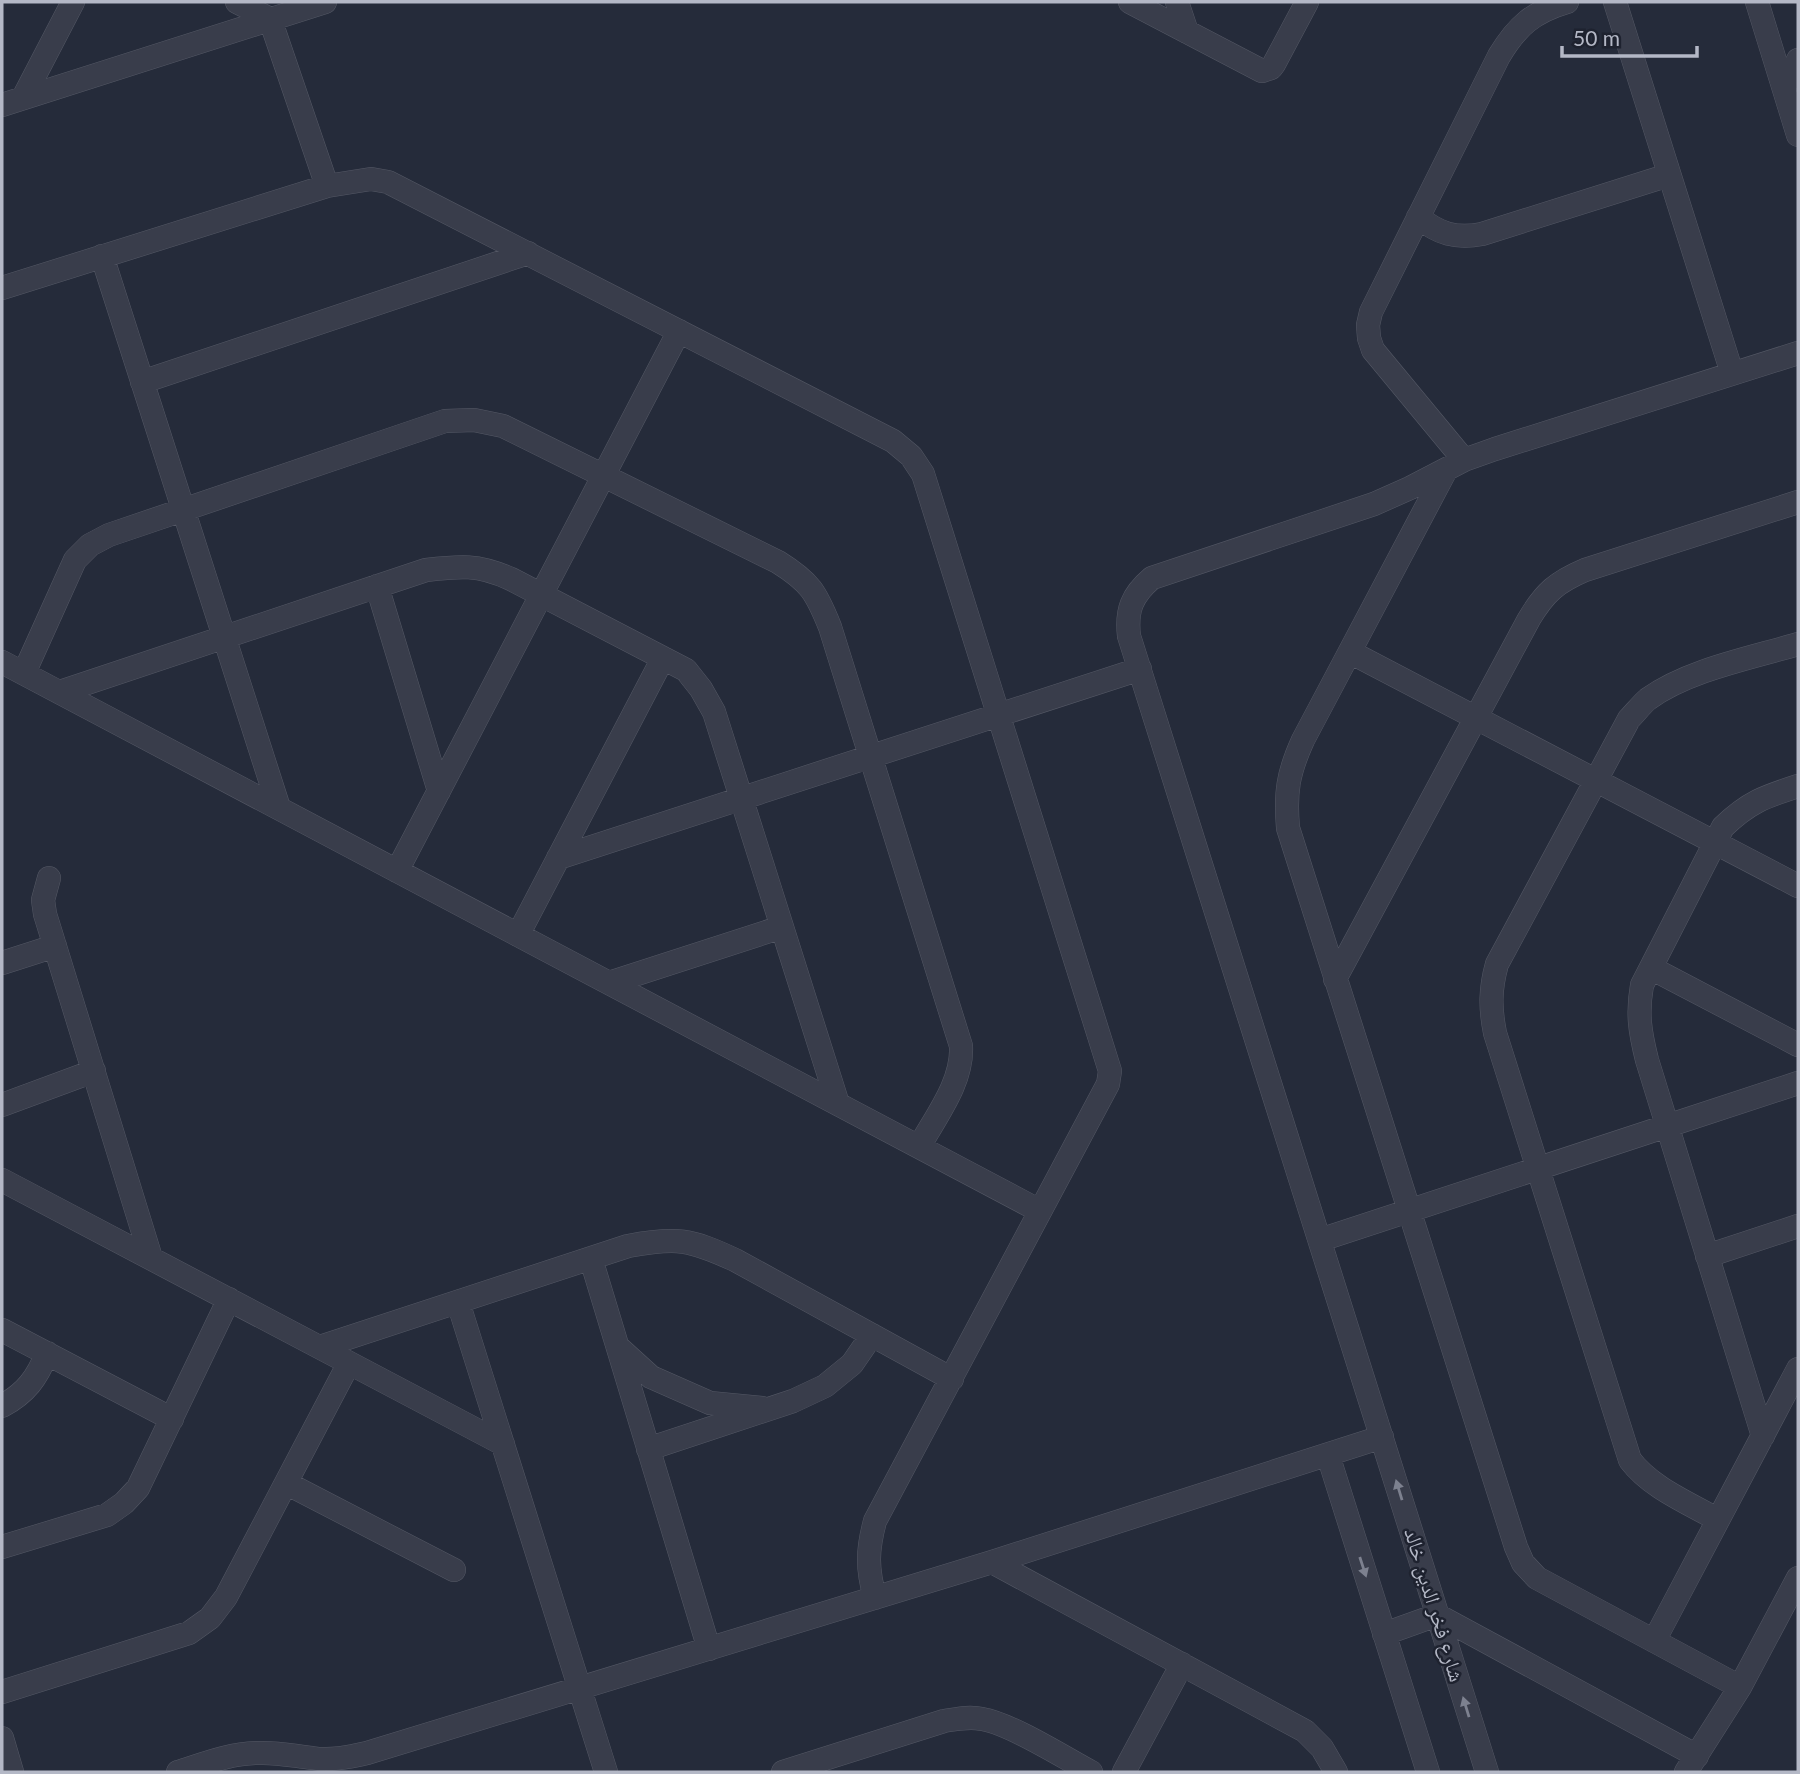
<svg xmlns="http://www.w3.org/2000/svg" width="1800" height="1774" viewBox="0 0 1800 1774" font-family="Lato,'Noto Naskh Arabic',sans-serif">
	<rect width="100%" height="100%" fill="#252b3a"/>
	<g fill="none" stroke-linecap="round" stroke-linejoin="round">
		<defs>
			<path id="minor" d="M237,2l33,17 57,167
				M1130,2l132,69 9,-3 3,-4 33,-62
				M1177,2l10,30
				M1615,2l117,371
				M1757,2l41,133
				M1784,88l14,-28
				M23,98l50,-96
				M2,105l323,-103
				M1418,217c21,17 38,22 64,17l187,-59
				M102,256l177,552
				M2,288l325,-102 44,-7 17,3 505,259 18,15 12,18 187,597 -2,13 -233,437c-8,30 -8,47 0,77
				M142,382l386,-129
				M1464,460l-91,-110 -4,-12 -1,-13 3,-13 128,-256c18,-30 34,-44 68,-54
				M1446,470l-143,270c-15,33 -18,52 -15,88l228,719 7,16 14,15 203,109
				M377,586l62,205
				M1350,652l448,234
				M2,662l1038,549
				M24,673l51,-113 15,-15 19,-10 336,-114 29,-1 29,6 275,136c32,20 38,30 52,65l131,419c2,36 -25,70 -42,101
				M60,692l366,-122c34,-4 52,-6 85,9l175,91 15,19 13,23 124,392
				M558,858l582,-189
				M397,871l282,-540
				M49,878l-6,22 2,14 106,344
				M518,935l145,-277
				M2,963l53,-17
				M1651,968l147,77
				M1335,979l194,-360c16,-27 28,-37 56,-49l213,-68
				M609,983l173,-56
				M2,1105l92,-34
				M2,1180l501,264
				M1320,1240l478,-157
				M1707,1256l91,-30
				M591,1259l118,390
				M458,1302l148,470
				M2,1330l170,89
				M320,1347l308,-101c49,-9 62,-7 107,14l217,119
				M618,1347l33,30 59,26 52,5
				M2,1406c24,-13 35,-28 45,-53
				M1763,1436l-116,-376c-7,-28 -10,-46 -5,-75l81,-158c26,-25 41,-30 75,-41
				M648,1449l145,-48 32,-15 27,-22 20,-29
				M1328,1455l100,317
				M286,1483l168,87
				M1718,1520c-29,-17 -67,-32 -88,-60l-135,-427c-5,-25 -5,-44 2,-69l132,-245c6,-6 12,-14 19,-20 40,-29 103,-41 150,-55
				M2,1547l105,-32 17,-12 14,-15 91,-189
				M992,1562l313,169 17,17 14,24
				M1384,1634l53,-19 260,141
				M1654,1641l144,-272
				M2,1692l187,-59 21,-15 16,-21 123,-234
				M2,1738l10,34
				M178,1772c25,-8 53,-19 80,-19 19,-1 36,3 54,5 19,3 37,-1 55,-5l625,-191 390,-125
				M783,1772l161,-51c13,-2 25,-5 38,-2 29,5 81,38 109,53
				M1124,1772l58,-108
				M1487,1772l-358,-1136c-3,-26 3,-41 23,-58l222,-74 36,-16 54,-28 31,-11 303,-96
				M1686,1772l54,-85 58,-109"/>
		</defs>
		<!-- minor casing -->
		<use href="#minor" stroke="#545865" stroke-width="24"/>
		<!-- minor -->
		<use href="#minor" stroke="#393d4b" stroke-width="23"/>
	</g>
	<!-- one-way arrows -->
	<defs><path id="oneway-solid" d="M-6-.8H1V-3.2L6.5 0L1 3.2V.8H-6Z" transform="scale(1.75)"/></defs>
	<g fill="#7d818f">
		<use href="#oneway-solid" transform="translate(1399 1490) rotate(-107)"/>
		<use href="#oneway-solid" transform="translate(1363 1567) rotate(72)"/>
		<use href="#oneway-solid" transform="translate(1466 1707) rotate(-107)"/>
	</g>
	<g text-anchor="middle" stroke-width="5" stroke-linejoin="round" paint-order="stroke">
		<!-- street labels -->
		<g font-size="21" fill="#b4b8c6" stroke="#1e222f">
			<text transform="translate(1434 1605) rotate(73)" y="7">شارع فخر الدين خالد</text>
		</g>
	</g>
	<!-- border -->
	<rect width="1800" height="1774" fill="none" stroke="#b4b8c6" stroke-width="7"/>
	<!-- scale -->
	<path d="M1562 46v10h135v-10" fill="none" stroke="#b4b8c6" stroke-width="3.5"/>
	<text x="1573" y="46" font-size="21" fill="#b4b8c6" stroke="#1e222f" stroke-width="5" paint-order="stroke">50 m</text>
</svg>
